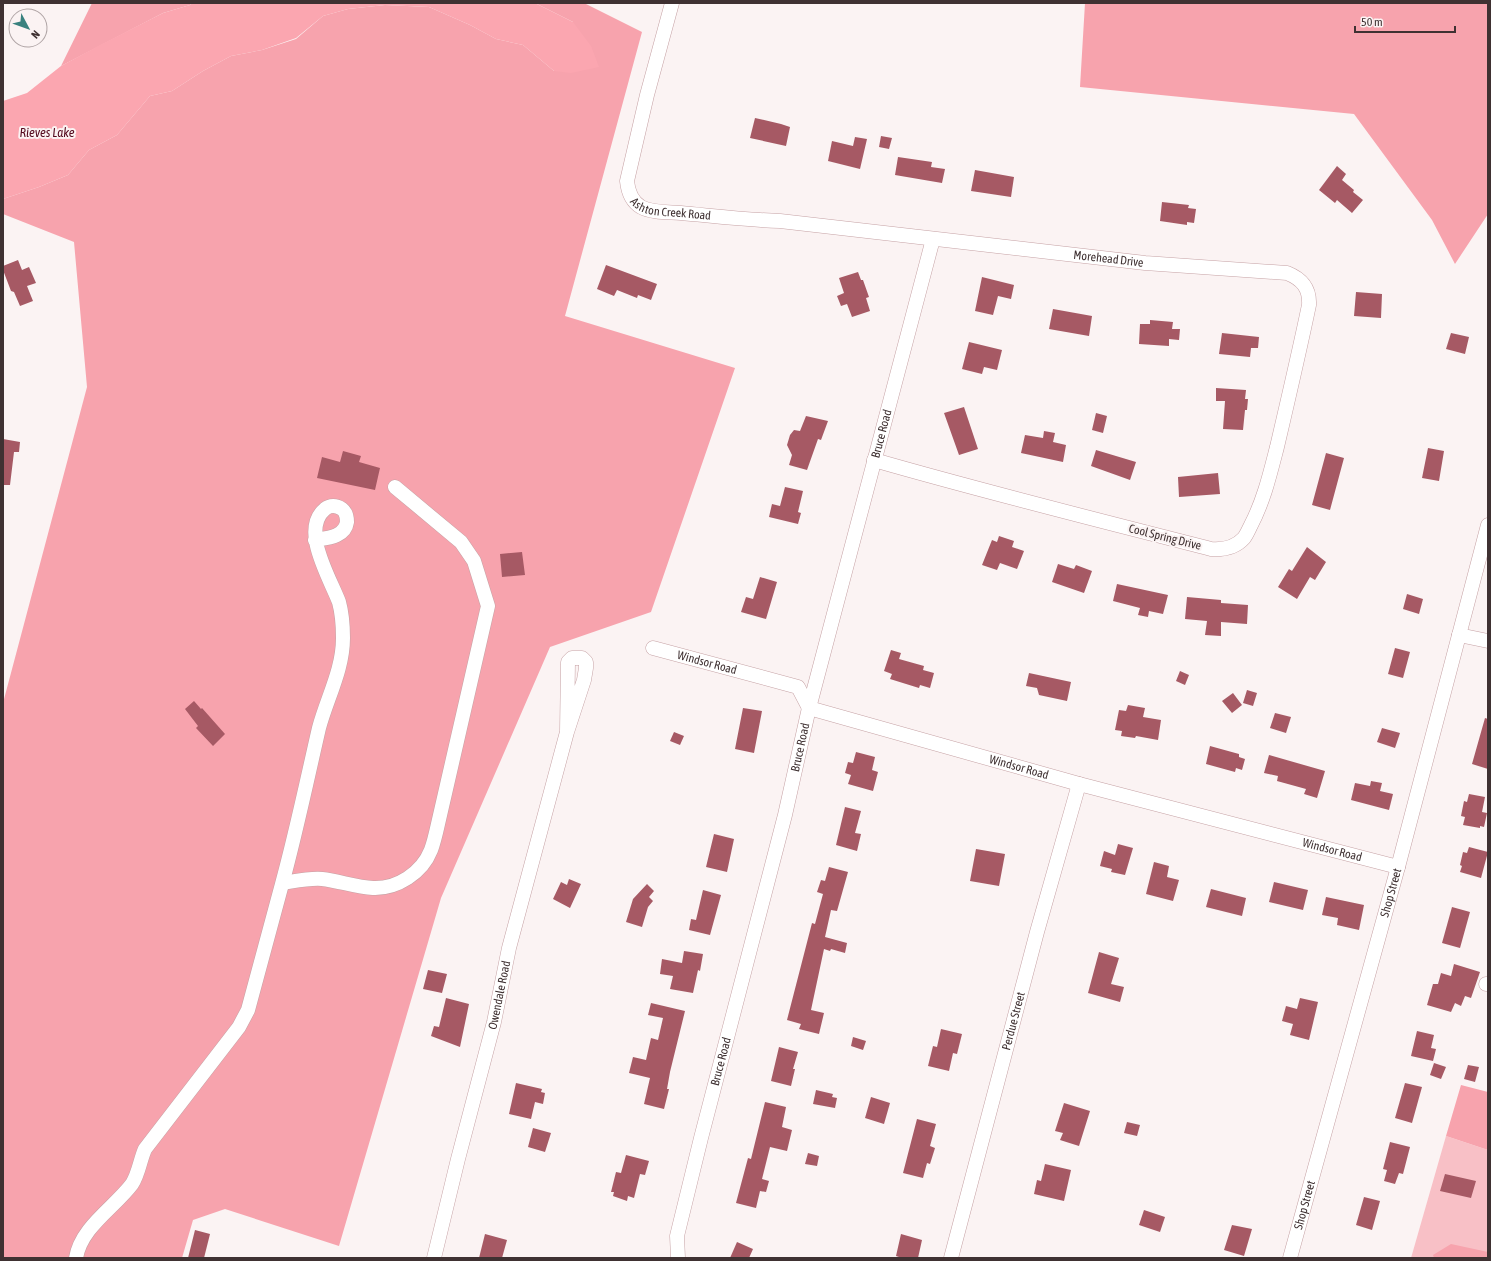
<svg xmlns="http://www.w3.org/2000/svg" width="1491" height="1261" viewBox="0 0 1491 1261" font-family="'Asap Condensed',sans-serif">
	<rect width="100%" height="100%" fill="#fbf3f3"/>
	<!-- green -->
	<path fill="#f8c0c6" d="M1446,1136l39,13h3v109h-77z"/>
	<!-- forest -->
	<path fill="#f7a3ad" d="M92,3h100l-2,2 -27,8 -102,53z
		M535,3h49l58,29 -77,284 170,52 -84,244 -101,35 -109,251 -102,348 -114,-37 -32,11 -11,38h-179v-555l84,-316 -13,-145 -71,-28v-15l36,-12 29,-12 21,-25 28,-15 33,-39 22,-5 31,-20 28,-15 31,-6 34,-11 27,-23 25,-7 37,-4 44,2 41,18 26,14 27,6 31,26 19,-49z
		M1085,3h403v211l-33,50 -23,-44 -78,-106 -274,-27z
		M1461,1085l27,7v57h-3l-39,-13z
		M1451,1244l37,8v6h-54l-1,-3z"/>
	<!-- water -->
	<path fill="#fba6b0" d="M192,3h343l38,19 18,24 8,21 -28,6 -17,-2 -31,-26 -27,-6 -26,-14 -41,-18 -44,-2 -37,4 -25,7 -27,22 -34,12 -31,6 -28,15 -31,20 -22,5 -33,39 -28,15 -21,25 -29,12 -36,12v-98l24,-8 34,-27 39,-21 63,-32 27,-8z"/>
	<!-- building -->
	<path fill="#a65964" d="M755,118l26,6 9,3 -4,19 -36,-8z
		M881,136l11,2 -3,11 -10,-2z
		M855,137l12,2 -7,30 -32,-8 4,-20 21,5z
		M898,157l34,5 -1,5 14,2 -3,14 -47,-8z
		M1337,166l9,8 -4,6 12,10 -1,2 10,8 -11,13 -15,-13 -2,3 -16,-13z
		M975,170l39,7 -3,20 -40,-6z
		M1162,202l27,3 -1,3 8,1 -2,14 -7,-1v3l-27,-4z
		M18,260l4,10 7,-3 7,16 -9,3 6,15 -13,5 -6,-14 -3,-1 -8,-21v-4z
		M606,265l51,19 -6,16 -13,-5 -1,3 -20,-8 -3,6 -17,-7z
		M858,272l3,8h2l6,17 -3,1 4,13 -18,6 -5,-13 -6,2 -4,-10 7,-3 -5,-15z
		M982,277l32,8 -3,14 -13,-3 -5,19 -18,-4z
		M1356,292l26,2 -1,24 -27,-2z
		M1053,309l39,7 -3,20 -40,-7z
		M1150,320l23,2 -1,7h8l-1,11 -10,-1v7l-30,-2 1,-20h10z
		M1222,333l37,4 -1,11h-7l-1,9 -31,-3z
		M1451,333l18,4 -4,17 -19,-5z
		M969,342l33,8 -5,20 -13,-3 -2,7 -20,-5z
		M1216,388l30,2 -1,9h3l-1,11h-2l-2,20 -20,-1 2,-28h-9z
		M964,407l14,42 -19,6 -15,-42z
		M1096,413l11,3 -4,17 -11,-3z
		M806,416l22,5 -7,19 -3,-1 -11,31 -18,-5 3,-10 -5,-10 3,-10 4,-5 6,1z
		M1044,431l11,2 -2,9 13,3 -3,17 -42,-9 4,-18 18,3z
		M3,439l17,3 -1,10h-5l-4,33h-7z
		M1428,448l16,3 -5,30 -17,-3z
		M1096,450l40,12 -6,18 -39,-14z
		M343,451l18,5 -2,6 21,6 -5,22 -58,-12 5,-21 18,5z
		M1326,453l18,5 -14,52 -18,-5z
		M1218,473l2,21 -41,3 -1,-20z
		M785,487l18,4 -5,21 3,1 -3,11 -29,-7 3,-13 8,2z
		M999,536l15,5 -2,6 12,4 -7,18 -17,-6 -3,7 -15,-5 10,-25 5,2z
		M1307,547l19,15 -11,18 -5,-3 -13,22 -19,-12 11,-18 3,2z
		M522,552l3,23 -23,2 -2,-23z
		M1058,564l16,5 2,-4 16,6 -8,22 -32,-11z
		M760,577l17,5 -11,37 -25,-7 5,-15 7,2z
		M1117,584l51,11 -5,19 -14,-3 -1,6 -10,-2 2,-7 -27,-7z
		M1407,594l16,5 -4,15 -16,-5z
		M1187,597l34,3v3l27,2 -1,19 -26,-2v14l-16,-1 2,-14 -22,-2z
		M1395,648l15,4 -7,26 -15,-4z
		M891,650l10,3 -2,6 25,7 -1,4 11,3 -4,15 -10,-3 -1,3 -29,-9 2,-5 -8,-3z
		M1180,671l9,4 -4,10 -9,-4z
		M1029,673l42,9 -4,19 -28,-6 -2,-7 -11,-2z
		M1247,690l10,3 -4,13 -10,-3z
		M1233,693l9,12 -10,8 -10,-12z
		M194,701l7,8 1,-1 23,26 -12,12 -17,-18 2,-2 -13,-17z
		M1128,705l17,3 -2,9 18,3 -3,20 -22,-4 -1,2 -14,-2 1,-5 -7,-1 4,-20 7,1z
		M743,708l19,3 -8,42 -19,-4z
		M1275,713l16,4 -5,16 -16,-5z
		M1485,718l3,1v50l-16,-5z
		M1382,728l18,5 -5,15 -18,-6z
		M674,732l10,4 -4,9 -10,-4z
		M1210,746l29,8v3l6,2 -3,11 -6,-2 -1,4 -29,-8z
		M856,752l19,5 -3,13 6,2 -5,19 -25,-7 3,-9 -6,-2 3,-11 5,1z
		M1269,755l56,16 -8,27 -13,-4 2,-5 -29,-8 1,-5 -14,-3z
		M1371,781l11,2 -2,8 13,3 -4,16 -38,-10 4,-17 15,3z
		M1469,794l16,3 -3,15 5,1 -3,14 -4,-1v2l-17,-3 2,-8 -4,-1 3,-15 3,1z
		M845,807l16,4 -6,22 6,1 -4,17 -21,-6z
		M714,834l20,5 -7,33 -21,-5z
		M1118,844l15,4 -8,27 -14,-3 1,-3 -12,-3 4,-15 11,4z
		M1469,847l19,5 -7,26 -21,-6 2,-6 -2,-1 3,-13 4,1z
		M976,849l29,5 -6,32 -29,-5z
		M1154,862l15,4 -2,11 12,3 -6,21 -27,-7z
		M829,867l19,5 -11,39 -6,-1 -6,27 22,6 -2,10 -14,-4 -1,2 -6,-2 -13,61 13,3 -5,21 -20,-5 2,-5 -14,-4 25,-97 3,1 8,-30 -6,-2 4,-12 4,1z
		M569,879l12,5 -11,24 -17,-9 8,-17 6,3z
		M1274,882l34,8 -5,20 -34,-8z
		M647,884l7,7 -5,6 4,4 -5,6 -6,20 -16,-5 7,-23z
		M1211,889l35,9 -4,18 -36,-9z
		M703,890l18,5 -11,40 -21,-5 2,-11 5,1z
		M1326,897l38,8 -5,25 -22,-5 1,-7 -16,-3z
		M1452,907l18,5 -10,36 -18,-5z
		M684,951l19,3 -3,17 -2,-1 -5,23 -23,-4 3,-13 -13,-2 2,-15 20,4z
		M1099,952l20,6 -8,26 13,3 -4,15 -32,-9z
		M1454,964l26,8 -9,26 -6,-2 -4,10 -6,-3 -4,9 -24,-7 6,-21h5l3,-11 10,3z
		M428,970l19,4 -5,19 -19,-4z
		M446,998l23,6 -9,43 -29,-11 3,-10 5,1z
		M1300,998l18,4 -9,38 -19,-5 3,-11 -11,-3 4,-15 11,3z
		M651,1003l34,8 -15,61 -3,17h2l-5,20 -20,-5 6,-26 -21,-5 4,-16 13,3 5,-22 7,2 5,-22 -15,-3z
		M941,1029l21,5 -5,20 -4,-1 -4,18 -21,-5 5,-20 4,1z
		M1417,1031l17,4 -3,13 5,1 -3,12 -22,-5z
		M853,1037l13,4 -3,9 -12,-4z
		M779,1047l19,5 -5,17h2l-4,17 -20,-5z
		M1434,1063l12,4 -5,12 -11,-4z
		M1468,1065l11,2 -4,15 -11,-3z
		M516,1083l26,6 -1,3 4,1 -2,11 -8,-2 -4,17 -22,-5z
		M1405,1083l17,4 -10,36 -17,-5z
		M816,1090l17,4 -1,3 5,1 -2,10 -22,-4z
		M871,1097l19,6 -6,21 -19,-6z
		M765,1102l21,5 -4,20 10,3 -5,21 -17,-4 -8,32 7,2 -3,11 -6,-1 -4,17 -20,-5 12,-45 3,1z
		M1064,1103l26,8 -11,35 -19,-6 3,-7 -8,-2z
		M917,1119l19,5 -6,22 5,2 -5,16 -3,-1 -4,15 -20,-5z
		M1127,1122l13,3 -3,11 -13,-3z
		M533,1128l18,5 -6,19 -17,-5z
		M1390,1142l20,5 -7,27 -4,-1 -4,11 -11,-3 3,-11 -4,-1z
		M808,1153l11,3 -2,10 -12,-2z
		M626,1155l23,6 -4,14 -5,-1 -6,24 -6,-2 -1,5 -14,-5 1,-4h-3l5,-20 5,1z
		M1045,1164l26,6 -7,31 -30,-7 3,-14 4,1z
		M1445,1174l31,7 -5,17 -31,-7z
		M1364,1197l16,4 -8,29 -16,-5z
		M1144,1210l21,7 -5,15 -21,-7z
		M1232,1225l20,4 -8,27 -20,-6z
		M195,1230l15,4 -6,24h-16z
		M485,1234l22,6 -5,18h-23z
		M901,1234l21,6 -4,18h-16l-6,-2z
		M737,1242l16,7 -4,9h-19z"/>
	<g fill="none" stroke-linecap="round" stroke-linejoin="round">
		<defs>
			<g id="minor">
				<path id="s1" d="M672,3l-25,92 -20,86c1,10 4,20 14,26 11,6 28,5 40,6 33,3 66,7 99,8l365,42 142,10c15,6 23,15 22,32 -10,48 -21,95 -32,142 -7,27 -13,53 -26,78 -2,4 -4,9 -7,13 -9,10 -20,12 -33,11 -113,-29 -226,-57 -337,-89"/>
				<path d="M1459,635l29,6"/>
				<path id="s2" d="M653,648l145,39 11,21 270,76 319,83"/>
				<path d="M283,883c13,-2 26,-5 39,-4 17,2 34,8 51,9 24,1 49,-15 58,-38 3,-8 5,-17 7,-26l50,-218 -14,-45 -13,-19 -66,-55"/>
				<path d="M1486,984h2"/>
				<path d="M76,1258c5,-31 38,-50 56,-74 7,-11 8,-24 13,-35l94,-122 9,-17c11,-42 23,-84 34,-126 14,-51 25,-104 37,-156 8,-30 24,-58 24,-90 0,-12 -1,-25 -4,-36 -9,-24 -39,-72 -14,-93 5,-4 11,-4 17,0 4,3 5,8 5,13 -2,15 -20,16 -32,18"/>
				<path id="s3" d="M434,1258l24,-99 36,-137 15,-74 58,-216 17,-52 2,-12v-6l-4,-4h-10l-4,4 -1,70"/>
				<path id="s4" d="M678,1258l-1,-22 24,-98 84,-323 24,-107 124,-469"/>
				<path id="s5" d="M951,1258l86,-326 42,-148"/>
				<path id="s6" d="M1290,1258l108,-391 90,-342"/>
			</g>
		</defs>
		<!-- minor casing -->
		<use href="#minor" stroke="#c6a2a5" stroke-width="15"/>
		<!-- minor -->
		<use href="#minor" stroke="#fff" stroke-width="14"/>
	</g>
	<g text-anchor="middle" stroke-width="4" stroke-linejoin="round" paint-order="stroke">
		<!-- street labels -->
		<g font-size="12" fill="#3f3132" stroke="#fbf3f3">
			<text dy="4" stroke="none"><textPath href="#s1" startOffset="244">Ashton Creek Road</textPath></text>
			<text dy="4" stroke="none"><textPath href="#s1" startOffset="685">Morehead Drive</textPath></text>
			<text dy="4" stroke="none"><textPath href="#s4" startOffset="850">Bruce Road</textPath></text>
			<text transform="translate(1165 537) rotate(14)" y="4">Cool Spring Drive</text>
			<text dy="4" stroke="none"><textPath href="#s2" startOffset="56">Windsor Road</textPath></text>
			<text dy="4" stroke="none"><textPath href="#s4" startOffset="526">Bruce Road</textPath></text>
			<text dy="4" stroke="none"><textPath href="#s2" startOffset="392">Windsor Road</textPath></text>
			<text dy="4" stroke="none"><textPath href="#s2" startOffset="716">Windsor Road</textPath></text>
			<text dy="4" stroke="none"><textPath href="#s6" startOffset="379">Shop Street</textPath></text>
			<text dy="4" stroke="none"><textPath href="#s3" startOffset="271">Owendale Road</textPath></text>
			<text dy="4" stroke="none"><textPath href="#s5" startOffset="245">Perdue Street</textPath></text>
			<text dy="4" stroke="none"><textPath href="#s4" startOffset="202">Bruce Road</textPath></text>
			<text dy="4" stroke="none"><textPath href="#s6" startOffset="55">Shop Street</textPath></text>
		</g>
		<!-- water labels -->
		<g font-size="13" font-style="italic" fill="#53091d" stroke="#fbf3f3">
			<text x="47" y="137">Rieves Lake</text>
		</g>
	</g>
	<!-- border -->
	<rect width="1491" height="1261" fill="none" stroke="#3f3132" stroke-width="8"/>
	<!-- north arrow -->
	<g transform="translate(28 28) rotate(131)"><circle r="19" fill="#fbf3f3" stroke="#b0a5a6"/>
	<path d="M0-3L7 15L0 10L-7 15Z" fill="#39817e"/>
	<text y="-6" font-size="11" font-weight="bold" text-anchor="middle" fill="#3f3132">N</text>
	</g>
	<!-- scale -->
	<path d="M1355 26v6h100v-6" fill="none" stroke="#3f3132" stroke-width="2"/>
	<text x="1361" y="26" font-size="12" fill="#3f3132" stroke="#fbf3f3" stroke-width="3" paint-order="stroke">50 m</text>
</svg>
